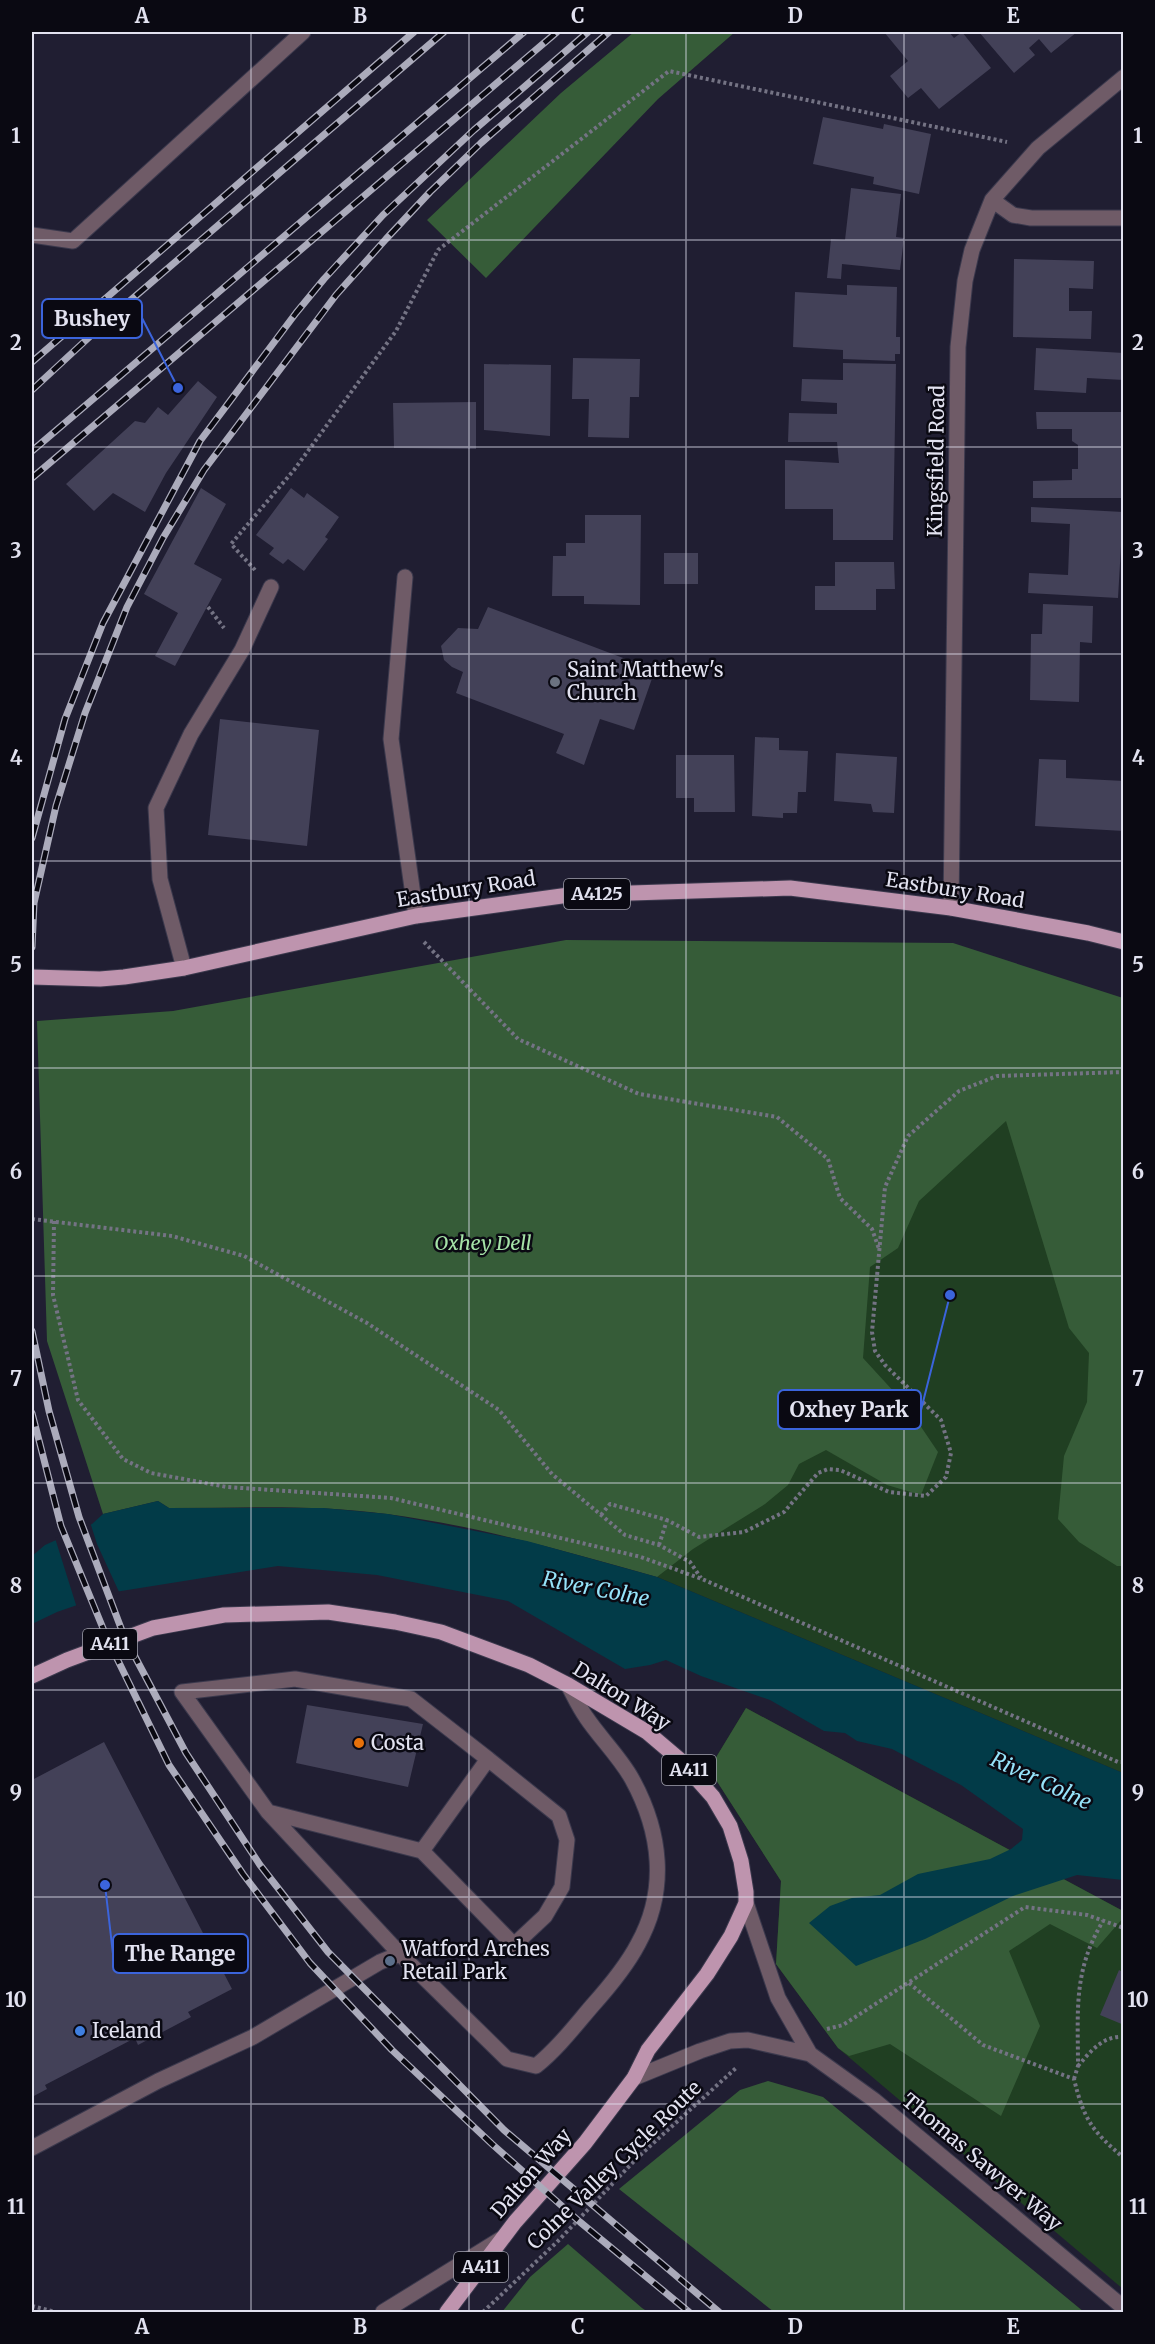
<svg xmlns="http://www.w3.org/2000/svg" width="1155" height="2344" viewBox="0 0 1155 2344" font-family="Merriweather,serif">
	<rect width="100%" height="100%" fill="#201e32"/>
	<!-- green -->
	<path fill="#203f22" d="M1123,998v775l-466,-196 5,-51 68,-139z
		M746,1708l377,203v378l-285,-241 -62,-84 5,-83 -72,-112z"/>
	<!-- forest -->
	<path fill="#365c38" d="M634,32h101l-77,67 -172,179 -59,-58 134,-127z
		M566,940l387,3 170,55v568h-6l-38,-24 -21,-23 6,-63 23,-54 2,-49 -20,-25 -63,-207 -87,80 -21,47 -28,19 -7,91 44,48 31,46 -17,43 -34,-10 -61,-35 -27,14 -11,21 -23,19 -72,45 -36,28c-89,-25 -178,-51 -270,-63 -72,-10 -145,-6 -218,-6l-11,-7 -55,13 -56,-173 -10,-320 136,-10z
		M746,1708l377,203v7l-26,30 -47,-24 -41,27 31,75 -39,90 -111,-72 -41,12 -11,-8 -62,-84 5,-83 -72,-112z
		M768,2081l55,16 261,215h-310l-155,-123 121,-99z
		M568,2244l74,64 6,4h-146l28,-35z"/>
	<!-- water -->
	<path fill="#023b48" d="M158,1501l11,7h154l65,6 139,27 130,36 466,196v107l-46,-5 -64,21 -88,43 -69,27 -47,-43 21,-17 22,-8 28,-3 38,-21 72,-15 21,-10 11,-9 1,-11 -62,-44 -69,-36 -35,-8 -12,-8 -21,-2 -54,-31 -69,-24 -35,-16 -16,5 -25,4 -117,-68 -131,-26 -99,-9 -163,26 -58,20 -25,12v-68l13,-11 47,-21 11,-10z"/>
	<!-- pier -->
	<path fill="#201e32" d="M90,1522l7,22 23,50 -43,14 -22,-70z"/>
	<!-- building -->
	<path fill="#434158" d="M884,32h65l5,6 8,-6 29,36 -52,41 -18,-21 -13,10 -18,-22 18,-15z
		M979,32h98l-26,21 -12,-14 -10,9 6,7 -21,18z
		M823,117l60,12 1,-5 47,10 -12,60 -46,-10 1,-7 -61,-13z
		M851,188l50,6 -5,43 8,1 -4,32 -58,-6 -1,15 -14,-1 4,-39 14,1z
		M1014,259l80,2 -1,28 -24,-1v23h23l-1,28 -78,-2z
		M847,285l50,2 -1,50h4v17h-5v7l-52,-2v-9l-50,-3 2,-55 52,3z
		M1036,348l88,5v27l-37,-2 -1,15 -52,-3z
		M573,358l67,1 -1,38h-9l-1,41 -41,-1 1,-38h-17z
		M843,363l53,1 -3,176h-60v-31h-48v-49l54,3 -2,-21h-49l1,-29 48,1v-11l-36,-2 1,-22 41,1z
		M484,364l67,1 -1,71 -66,-6z
		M198,381l19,16 -51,76 -21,39 -32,-19 -19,18 -28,-27 69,-63 10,2 13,-16 10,8z
		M476,402v47l-82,-1 -1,-45z
		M1036,412h88v86h-91v-17l39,-1v-11h6v-24l-6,-4v-12h-35z
		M201,488l25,16 -32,60 28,15 -47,87 -20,-10 23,-43 -34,-19z
		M291,488l13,10 3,-5 32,24 -14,20 3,2 -24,32 -16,-12 -5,5 -14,-10 5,-6 -18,-13z
		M1031,507l92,5 -5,86 -90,-5 1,-20 39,2 2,-51 -39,-2z
		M585,515h56l-1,90 -56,-1v-8h-32l1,-40h13v-13h19z
		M664,553h34v31h-34z
		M835,562h59l1,27h-19v21h-61v-24h20z
		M1043,604l50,2 -1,37 -12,-1 -1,60 -49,-2 1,-66h11z
		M488,607l167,63 -21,60 -34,-11 -16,46 -28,-12 8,-19 -108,-41 7,-21 -11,-5 -8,-7 -3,-14 17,-18 20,1z
		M220,719l99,11 -12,116 -99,-11z
		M755,737l24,1v12l29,1 -2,41h-8l-1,21h-14v5l-31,-2z
		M836,753l61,4 -3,56 -21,-1 -2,-8 -37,-3z
		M676,755h58l1,57h-41v-14h-18z
		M1039,759l27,1v18l58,3v50l-89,-5z
		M307,1705l116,19 -15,63 -112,-24z
		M104,1742l128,247 -44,23 3,5 -53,28 -3,-7 -90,47 2,4 -15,8v-317z
		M1119,1970l5,3v52l-24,-10z"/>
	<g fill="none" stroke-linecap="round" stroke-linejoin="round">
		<defs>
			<path id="service" d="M32,235l41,6 230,-209
				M184,968l-24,-89 -4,-71 35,-74 51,-84 29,-63
				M268,1812l154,39 92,94 31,-29 17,-29 5,-47 -8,-24 -71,-57 -66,92
				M400,1954l-132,-142 -86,-120 113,-13 116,20 77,60
				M32,2148l126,-67 95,-44 127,-75 20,-8 107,105 29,7c22,-18 38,-39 56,-60 17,-19 34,-39 46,-62 30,-54 23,-112 -6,-165 -12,-22 -32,-41 -46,-62 -7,-10 -12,-21 -18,-32
				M383,2312l118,-73"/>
			<path id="minor" d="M992,200l21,15 18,3h93
				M405,577l-14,162 25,177
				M951,908l7,-561 7,-66 7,-31 20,-50 46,-52 86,-71"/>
			<path id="tertiary" d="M746,1903l32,95 32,56
				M634,2078l66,-27 30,-10 18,-1 62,14 64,46 250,208"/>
			<path id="primary" d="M32,977l68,2 24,-2 60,-9 232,-52 153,-21 221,-7 161,20 137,25 36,9
				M32,1676l35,-16 86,-32 71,-13 104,-3 67,10 46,10 88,33 39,20 79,47 33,28 33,37 17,29 11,35 5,31v11l-15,33 -24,38 -59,76 -14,28 -49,65 -70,79 -68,90"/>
		</defs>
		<!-- service casing -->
		<use href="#service" stroke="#3b394d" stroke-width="17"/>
		<!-- minor casing -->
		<use href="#minor" stroke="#3b394d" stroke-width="17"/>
		<!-- tertiary casing -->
		<use href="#tertiary" stroke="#3b394d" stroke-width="17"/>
		<!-- primary casing -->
		<use href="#primary" stroke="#3b394d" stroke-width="17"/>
		<!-- path -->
		<path stroke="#747384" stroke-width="4" stroke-dasharray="3 3" stroke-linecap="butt" d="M255,570l-24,-26 63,-74 102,-139 42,-81 231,-179 338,71
			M208,607l16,21
			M424,942l94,97 121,55 138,23 51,42 12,39 32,31 7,20
			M32,1219l140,17 72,20 123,67 132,87 53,64 73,61 34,10 31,17 11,16
			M54,1221l-1,74 25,105 45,59 28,14 76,14 164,11 250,59 61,22 416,183h6
			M601,1515l9,-11 57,16 32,17 45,-5 40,-20 34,-39 10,-4 12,1 49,22 37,4 20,-19 5,-24 -10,-33 -56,-55 -10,-14 -3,-19 13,-145 23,-51 51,-45 38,-15 127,-4
			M659,1545l8,-25
			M909,1983l74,62 91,34c10,41 18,52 50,79
			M827,2029l16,-4 182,-118 62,8 37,13
			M1078,2066c12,-14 25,-31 46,-29
			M1074,2079l4,-13c0,-56 -5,-95 25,-145
			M32,2306l23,6
			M483,2312l75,-71 79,-83 99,-90"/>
		<!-- service -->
		<use href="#service" stroke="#6f5b67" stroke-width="15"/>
		<!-- minor -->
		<use href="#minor" stroke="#6f5b67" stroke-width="15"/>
		<!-- tertiary -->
		<use href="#tertiary" stroke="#6f5b67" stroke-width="15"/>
		<!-- primary -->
		<use href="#primary" stroke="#be94ae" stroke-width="15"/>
		<defs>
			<path id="rail" d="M32,362l382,-330
				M32,390l79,-73 333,-285
				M32,451l492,-419
				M32,478l525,-446
				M32,838l33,-119 38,-96 97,-182 96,-128 28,-34 59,-64 91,-85 114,-98
				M32,947l2,-44 22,-97 29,-93 42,-106 36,-69 41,-68 132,-175 50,-56 44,-47 51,-49 128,-111
				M32,1331l17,80 30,106 45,119 62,117 74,112 68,87 176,178 215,182
				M32,1413l29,113 46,112 62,127 74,109 67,89 82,87 100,94 88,78 109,90"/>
		</defs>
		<!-- rail casing -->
		<use href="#rail" stroke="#ababbb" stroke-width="7"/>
		<!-- rail -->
		<use href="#rail" stroke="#0a0912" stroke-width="4.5" stroke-dasharray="14" stroke-linecap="butt"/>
	</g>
	<!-- grid -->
	<path fill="none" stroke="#e2e2f0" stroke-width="1.5" stroke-opacity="0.55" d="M251,32v2280M469,32v2280M686,32v2280M904,32v2280M32,240h1092M32,447h1092M32,654h1092M32,861h1092M32,1068h1092M32,1276h1092M32,1483h1092M32,1690h1092M32,1897h1092M32,2104h1092"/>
	<!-- markers -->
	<circle fill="#6b7280" stroke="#0a0912" stroke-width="2" cx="555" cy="682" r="6"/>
	<circle fill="#e8710a" stroke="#0a0912" stroke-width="2" cx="359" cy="1743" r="6"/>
	<circle fill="#5c6f8a" stroke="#0a0912" stroke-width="2" cx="390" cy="1961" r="6"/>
	<circle fill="#3f7fe0" stroke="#0a0912" stroke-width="2" cx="80" cy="2031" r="6"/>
	<g text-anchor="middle" stroke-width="5" stroke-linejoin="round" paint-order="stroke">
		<!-- shield labels -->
		<g fill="#0a0912" stroke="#a1a1ad" stroke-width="1.5">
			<rect x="564" y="879" width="66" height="30" rx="4.5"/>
			<rect x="83" y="1629" width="54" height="30" rx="4.5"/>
			<rect x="662" y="1755" width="54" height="30" rx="4.5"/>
			<rect x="454" y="2252" width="54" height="30" rx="4.5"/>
		</g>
		<g font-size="18" font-weight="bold" fill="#e2e2f0">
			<text x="597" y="900">A4125</text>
			<text x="110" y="1650">A411</text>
			<text x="689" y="1776">A411</text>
			<text x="481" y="2273">A411</text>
		</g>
		<!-- street labels -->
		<g font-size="20" fill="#e2e2f0" stroke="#0a0912">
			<text transform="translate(936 461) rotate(-89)" y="7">Kingsfield Road</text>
			<text transform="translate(466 889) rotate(-9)" y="7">Eastbury Road</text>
			<text transform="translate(955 890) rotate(9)" y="7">Eastbury Road</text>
			<text transform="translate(622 1696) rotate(32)" y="7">Dalton Way</text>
			<text transform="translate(982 2162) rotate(40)" y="7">Thomas Sawyer Way</text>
			<text transform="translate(614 2165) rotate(-44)" y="7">Colne Valley Cycle Route</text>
			<text transform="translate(531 2173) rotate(-49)" y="7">Dalton Way</text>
		</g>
		<!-- poi labels -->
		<g font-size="20" fill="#e2e2f0" stroke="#0a0912" text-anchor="start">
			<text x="567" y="677">Saint Matthew's<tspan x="567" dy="23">Church</tspan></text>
			<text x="371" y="1750">Costa</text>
			<text x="402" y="1956">Watford Arches<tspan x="402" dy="23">Retail Park</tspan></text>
			<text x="92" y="2038">Iceland</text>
		</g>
		<!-- park labels -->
		<g font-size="20" font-style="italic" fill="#a6e3a8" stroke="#0a0912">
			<text x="483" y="1250">Oxhey Dell</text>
		</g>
		<!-- water labels -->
		<g font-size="21" font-style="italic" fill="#96e3fa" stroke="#0a0912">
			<text transform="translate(596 1589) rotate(11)" y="7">River Colne</text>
			<text transform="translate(1041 1781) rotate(25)" y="7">River Colne</text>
		</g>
	</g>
	<!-- callouts -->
	<path fill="none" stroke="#3b64dc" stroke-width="2" d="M178 388L142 318M950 1295L921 1410M105 1885L113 1954"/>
	<g fill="#3b64dc" stroke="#0a0912" stroke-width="2">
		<circle cx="178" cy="388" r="6"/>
		<circle cx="950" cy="1295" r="6"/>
		<circle cx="105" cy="1885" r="6"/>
	</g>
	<g fill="#0a0912" stroke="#3b64dc" stroke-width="2">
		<rect x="42" y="299" width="100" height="39" rx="6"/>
		<rect x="778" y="1390" width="143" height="39" rx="6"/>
		<rect x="113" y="1934" width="135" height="39" rx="6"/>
	</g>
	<g font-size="21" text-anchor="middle" font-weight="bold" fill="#e2e2f0">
		<text x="92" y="326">Bushey</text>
		<text x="849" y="1417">Oxhey Park</text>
		<text x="180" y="1961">The Range</text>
	</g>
	<!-- border -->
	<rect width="1155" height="2344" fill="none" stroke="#0a0912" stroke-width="66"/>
	<rect x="33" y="33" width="1089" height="2278" fill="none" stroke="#e2e2f0" stroke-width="2"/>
	<g font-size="20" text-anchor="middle" font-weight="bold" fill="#e2e2f0">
		<text x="142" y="23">A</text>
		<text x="360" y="23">B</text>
		<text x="578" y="23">C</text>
		<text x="795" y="23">D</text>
		<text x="1013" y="23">E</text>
		<text x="16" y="143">1</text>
		<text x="1138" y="143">1</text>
		<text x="16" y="350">2</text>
		<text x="1138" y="350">2</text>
		<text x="16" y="558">3</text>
		<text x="1138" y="558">3</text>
		<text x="16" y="765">4</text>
		<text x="1138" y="765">4</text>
		<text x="16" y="972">5</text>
		<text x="1138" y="972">5</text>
		<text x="16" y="1179">6</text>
		<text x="1138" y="1179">6</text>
		<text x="16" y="1386">7</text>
		<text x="1138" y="1386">7</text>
		<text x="16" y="1593">8</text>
		<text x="1138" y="1593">8</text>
		<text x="16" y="1800">9</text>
		<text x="1138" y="1800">9</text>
		<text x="16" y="2007">10</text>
		<text x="1138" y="2007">10</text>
		<text x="16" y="2214">11</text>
		<text x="1138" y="2214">11</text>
		<text x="142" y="2334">A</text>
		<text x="360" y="2334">B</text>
		<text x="578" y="2334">C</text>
		<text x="795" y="2334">D</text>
		<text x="1013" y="2334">E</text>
	</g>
</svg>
